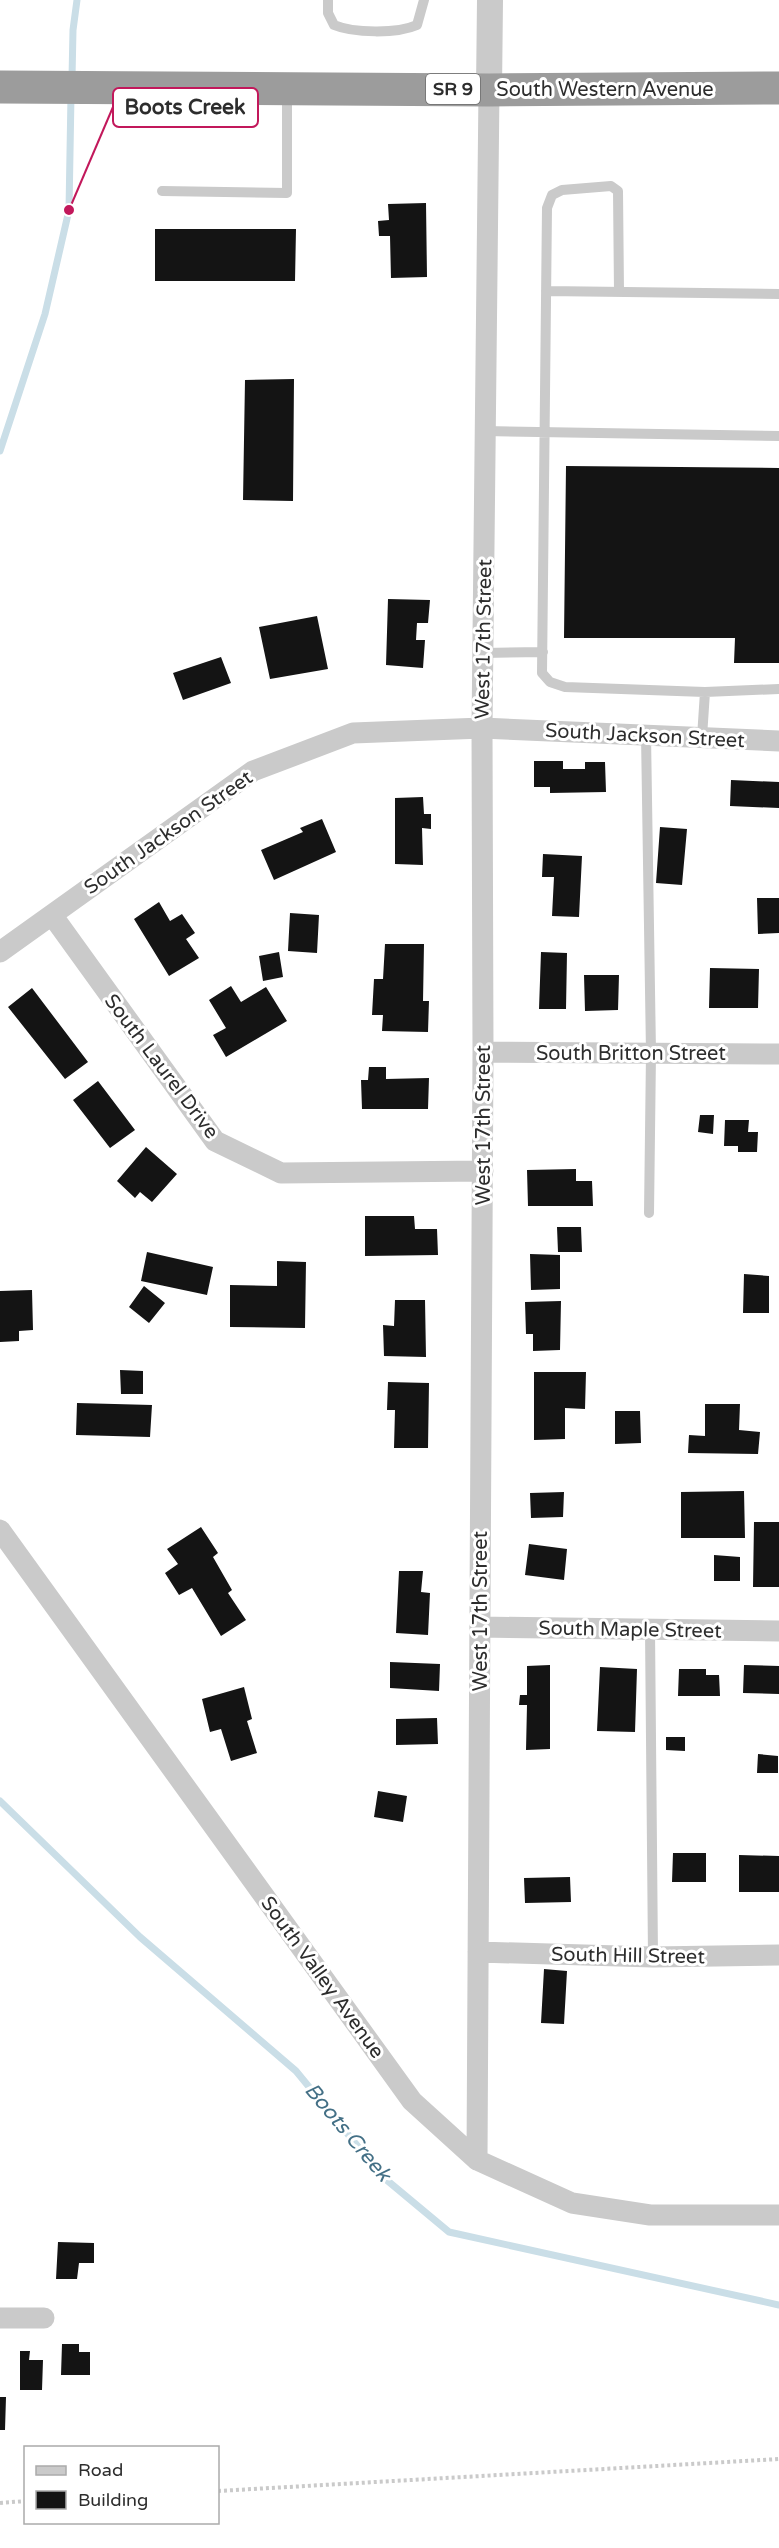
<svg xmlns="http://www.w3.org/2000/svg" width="779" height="2548" viewBox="0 0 779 2548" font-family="'Varela Round',sans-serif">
	<rect width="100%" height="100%" fill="#fff"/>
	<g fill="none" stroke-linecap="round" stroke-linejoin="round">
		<!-- stream -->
		<path stroke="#cadee7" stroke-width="7" d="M72,78l1,-48 4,-30
			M0,451l45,-137 24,-104 2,-115
			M0,1801l140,136 156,134 87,106 66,55 330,73"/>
	</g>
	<!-- building -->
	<path fill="#141414" d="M426,203l1,74 -36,1 -1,-42h-11l-1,-15 11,-1 -1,-16z
		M155,229h141l-1,52h-140z
		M294,379l-1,122 -50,-1 2,-120z
		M566,466l213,2v195h-45l1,-25h-171z
		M388,599l42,1 -2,23h-11l-1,17h9l-2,28 -37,-3z
		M317,616l11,53 -58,10 -11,-52z
		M221,657l10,26 -48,17 -10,-27z
		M534,761h29v8h22v-7h20l1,30 -56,1v-6h-16z
		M731,780l48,2v26l-49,-2z
		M423,797l1,17h7v15l-9,-1 1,37 -28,-1v-66z
		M322,819l14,33 -62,28 -13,-30 42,-18 -3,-4z
		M660,827l27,2 -5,56 -26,-2z
		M543,854l39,2 -3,61 -27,-1 2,-39h-12z
		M757,898h22v35l-21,1z
		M159,902l11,19 12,-7 13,19 -9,6 13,19 -30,18 -35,-57z
		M290,913l29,2 -2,38 -29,-2z
		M385,944h39l-1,57h6l-1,31 -46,-1 1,-16h-11l2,-36h9z
		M279,952l4,25 -20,4 -4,-25z
		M541,952l26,1 -1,56h-27z
		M710,968l49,1 -1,39h-49z
		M584,975h35l-1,35 -33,1z
		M231,986l10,16 25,-15 21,34 -61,36 -13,-22 13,-7 -17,-28z
		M32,988l56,74 -23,17 -57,-72z
		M369,1067h17v12l43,-1 -1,31h-66l-1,-29h7z
		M98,1081l37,49 -25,18 -37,-48z
		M700,1115h14l-1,19 -15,-2z
		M725,1120h24l-1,12h10l-1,20h-19v-6h-14z
		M146,1147l31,27 -25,28 -12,-10 -5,6 -18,-17z
		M576,1169v12h16l1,25h-65l-1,-36z
		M365,1216h49l1,13h22l1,26 -73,1z
		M557,1227h24l1,25h-24z
		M147,1252l66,15 -6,28 -66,-14z
		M530,1254l30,1v34l-29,1z
		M277,1261l29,1 -1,66 -75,-1v-42l47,1z
		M744,1274l25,2v37h-26z
		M144,1286l21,17 -16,20 -20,-16z
		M32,1290l1,40 -14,1v10l-19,1v-51z
		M395,1300h30l1,57 -42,-1 -1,-31 11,1z
		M561,1301l-1,49 -27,1v-17h-7l-1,-32z
		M120,1370l23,1v23h-22z
		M534,1372h52l-1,37 -20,-1v31l-31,1z
		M388,1382l41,1 -1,65h-34l1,-38h-8z
		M77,1403l75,2 -2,32 -74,-2z
		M705,1404h35l-1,26 21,2 -2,22 -70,-1 1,-18 16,1z
		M615,1411h25l1,32 -26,1z
		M744,1491l1,47h-64v-46z
		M564,1492l-1,25 -32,1 -1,-25z
		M754,1522h25v65h-26z
		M201,1527l17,26 -5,4 19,33 -4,3 18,27 -25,16 -29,-48 -13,7 -14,-22 13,-9 -11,-15z
		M529,1544l38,5 -3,31 -39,-5z
		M714,1555l26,2v24h-26z
		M399,1571h24l-2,21 9,1 -2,42 -32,-2z
		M390,1662l50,2 -1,27 -49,-3z
		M550,1665v84l-24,1 1,-45h-8l1,-10h7v-29z
		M744,1665l35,1v28l-36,-1z
		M600,1667l37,2 -2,63 -38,-1z
		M679,1669h27v6h13l1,21h-42z
		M244,1687l8,32 -5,2 10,32 -26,8 -10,-32 -11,3 -8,-33z
		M437,1718l1,26 -42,1v-26z
		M666,1737h19v14l-19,-1z
		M758,1754l20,2v17h-21z
		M378,1791l29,5 -4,26 -29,-5z
		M673,1853h33v29h-34z
		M739,1855l40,1v36h-40z
		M570,1877l1,25 -46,1 -1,-25z
		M544,1969l23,2 -3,53 -23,-1z
		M58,2242l36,1v20h-15l-2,16h-21z
		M62,2344h17v8h11v23h-29z
		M20,2351h10l-1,9h14l-1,30h-22z
		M0,2397h6l-1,33h-5z"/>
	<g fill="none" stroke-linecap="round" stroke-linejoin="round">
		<!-- path -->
		<path stroke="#cacaca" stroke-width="4" stroke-dasharray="3 3" stroke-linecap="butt" d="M218,2491l561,-32
			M0,2503l26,-2"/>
		<!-- service -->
		<path stroke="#cacaca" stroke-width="10" d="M328,0v13l6,12c19,8 63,9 83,0l7,-25
			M162,191l125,2v-100
			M546,291l233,3
			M619,292l-1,-101 -7,-5 -49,4 -10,5 -5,13 -5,465 8,9 15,5 140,5 -3,45
			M485,431l294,5
			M483,653l60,-1
			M705,692l74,-3
			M646,735l5,318 -2,160
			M650,1630l3,327"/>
		<!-- minor -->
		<path stroke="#cacaca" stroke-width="21" d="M52,915l163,226 66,32 202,-2
			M0,952l253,-181 100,-38 129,-5 297,13
			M483,1052l296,2
			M0,1530l412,571 65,59 95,43 78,12h129
			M480,1627l299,4
			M478,1952l175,5 126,-2
			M477,2160l6,-1108 -1,-324 7,-638
			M0,2318h44"/>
		<!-- tertiary -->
		<path stroke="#cacaca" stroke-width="26" d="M489,90l1,-90"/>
		<!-- trunk -->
		<path stroke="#9c9c9c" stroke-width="33" d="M0,87l489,3 290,-2"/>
	</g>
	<g text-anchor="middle" stroke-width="6" stroke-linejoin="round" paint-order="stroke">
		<!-- shield labels -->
		<rect fill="#fff" stroke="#6c6c6c" stroke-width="1.5" x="426" y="74" width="54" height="30" rx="4.5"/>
		<g font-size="18" font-weight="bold" fill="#2d2d2d">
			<text x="453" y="95">SR 9</text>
		</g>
		<!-- street labels -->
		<g font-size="20" fill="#2d2d2d" stroke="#fff">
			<text x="605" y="96">South Western Avenue</text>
			<text transform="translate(483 639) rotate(-89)" y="7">West 17th Street</text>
			<text transform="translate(645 735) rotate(3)" y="7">South Jackson Street</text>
			<text transform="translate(168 832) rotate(-35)" y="7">South Jackson Street</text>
			<text x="631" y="1060">South Britton Street</text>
			<text transform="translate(162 1066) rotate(53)" y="7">South Laurel Drive</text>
			<text transform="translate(483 1125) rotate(-90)" y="7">West 17th Street</text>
			<text transform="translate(480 1611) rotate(-90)" y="7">West 17th Street</text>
			<text transform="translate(630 1629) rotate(1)" y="7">South Maple Street</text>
			<text transform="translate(628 1955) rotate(1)" y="7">South Hill Street</text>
			<text transform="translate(323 1977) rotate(54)" y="7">South Valley Avenue</text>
		</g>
		<!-- water labels -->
		<g font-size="21" font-style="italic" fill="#447086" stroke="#fff">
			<text transform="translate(348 2132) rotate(50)" y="7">Boots Creek</text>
		</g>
	</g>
	<!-- callouts -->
	<path fill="none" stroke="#c2185b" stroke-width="2" d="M69 210L113 107"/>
	<circle fill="#c2185b" stroke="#fff" stroke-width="2" cx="69" cy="210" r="6"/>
	<rect fill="#fff" stroke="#c2185b" stroke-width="2" x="113" y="88" width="145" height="39" rx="6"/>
	<g font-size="21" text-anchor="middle" font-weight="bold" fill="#2d2d2d">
		<text x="185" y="114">Boots Creek</text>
	</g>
	<!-- legend -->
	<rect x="24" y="2446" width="195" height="78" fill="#ffffff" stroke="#ababab" stroke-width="1.5"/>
	<rect x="36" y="2466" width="30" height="9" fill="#cacaca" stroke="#ababab" stroke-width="1.5"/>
	<text x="78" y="2476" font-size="18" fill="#2d2d2d">Road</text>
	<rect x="36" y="2491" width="30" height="18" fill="#141414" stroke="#ababab" stroke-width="1.5"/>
	<text x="78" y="2506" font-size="18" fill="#2d2d2d">Building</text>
</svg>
